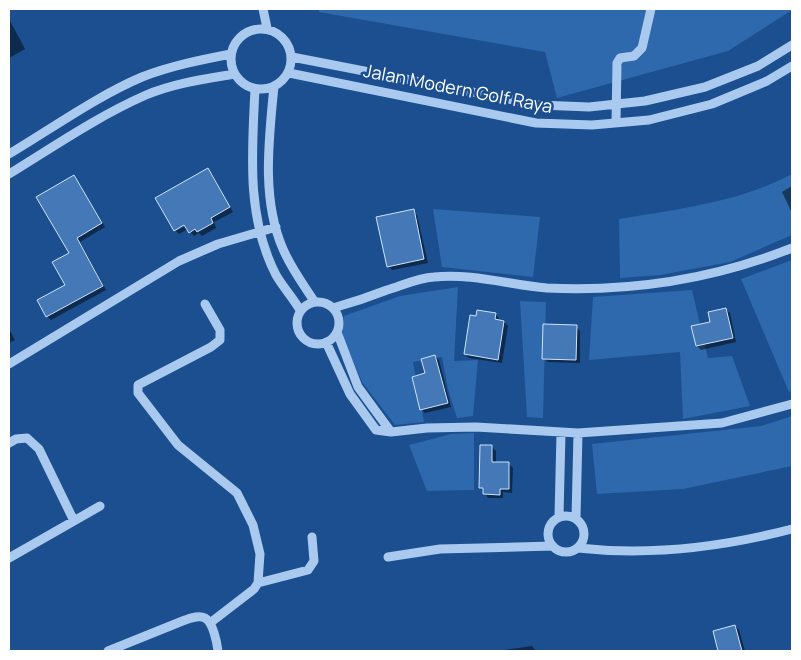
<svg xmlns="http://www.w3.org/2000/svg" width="801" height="660" viewBox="0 0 801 660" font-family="Manrope,sans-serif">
	<rect width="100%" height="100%" fill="#1b4f8f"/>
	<!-- green -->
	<path fill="#2e69ad" d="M319,9h473v1l-64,41 -171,47 -12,-46 -226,-40z
		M792,174v61l-62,27 -70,13 -40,3 -1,-59c59,-10 120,-17 173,-45z
		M433,209l107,8 -7,60 -91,-10z
		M792,260v131l-3,1 -48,-113z
		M458,287l-4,74 24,-1 -5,56 -16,2 -9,-29 -6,-32 -29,5 11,60 -29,3 -33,-43 -20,-47 2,-19 56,-20z
		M692,290l16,68 24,-2 18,50 -67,13 -3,-67 -91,8 4,-63z
		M520,301l26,1 -3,116 -16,-1z
		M792,416v50l-109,23 -86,5 -5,-50 169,-18z
		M474,433v57l-47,1 -18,-46 42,-11z"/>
	<!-- shadow -->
	<path fill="#0007" d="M9,19l16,30 -16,9z
		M208,170l4,4 21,38 -19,10 2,6 -14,8 -3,-3 -5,3 -6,-7 -9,5 -3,-3 14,-8z
		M73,176l4,4 28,47 -25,15 26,48 -55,30 -4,-4 19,-31 4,-32z
		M792,186v27l-10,-21z
		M413,211l4,4 11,48 -36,7 -4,-4z
		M726,310l4,3 6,29 -35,8 -4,-4 14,-23z
		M495,314l4,4v3l5,1 4,4 -6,37 -33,-5 -4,-4z
		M576,327l4,4v32l-32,-1 -4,-4z
		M9,329l6,11 -6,3z
		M435,356l4,4 12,47 -26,6 -4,-4 5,-35z
		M492,447l4,4v12l13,1 4,4 -1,25 -9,-1v6h-15l-7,-11z
		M735,626l4,4 6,21h-25l-6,-19z
		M532,646l4,5h-38z"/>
	<!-- building -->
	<path fill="#4478b7" stroke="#cfe3fa" d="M208,168l22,39 -19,11 2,5 -16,9 -2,-3 -6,4 -5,-8 -10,6 -19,-33z
		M74,175l28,48 -25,15 26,48 -57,31 -9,-17 28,-15 -13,-23 17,-9 -33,-56z
		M414,209l10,50 -37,8 -11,-50z
		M726,308l7,30 -37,8 -5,-20 19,-4 -2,-10z
		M477,310l19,3 -1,6 9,2 -6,39 -34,-6 6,-39 6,1z
		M543,324l34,1 -1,35 -34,-1z
		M435,355l13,48 -28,7 -8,-33 13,-4 -4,-14z
		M480,445h12v17h17v27h-9v6l-17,-1v-6h-4z
		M735,625l7,26h-24l-5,-20z"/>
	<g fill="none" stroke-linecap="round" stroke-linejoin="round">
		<!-- minor -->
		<path stroke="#a9c9ee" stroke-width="9" d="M263,9l4,19
			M231 59a30 30 0 1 1 60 0a30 30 0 1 1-60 0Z
			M292,57l247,48 50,2 56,-6 60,-14 53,-21 34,-21
			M289,73l247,50 56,2 57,-5 63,-16 55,-23 25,-15
			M274,86c-5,53 -13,113 9,163 8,19 20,35 31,52
			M255,89c-3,63 -9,128 21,186 7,12 17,23 24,35
			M616,123l1,-60 3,-5 14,-2 8,-8 9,-39
			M9,154c42,-25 88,-58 133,-77 28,-11 58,-17 89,-23
			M9,174c44,-27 89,-58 137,-79 28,-12 59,-16 89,-21
			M297 323a21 21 0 1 1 42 0a21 21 0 1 1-42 0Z
			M205,304l15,26v10l-9,7 -73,38v8l40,52 59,48 16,32 7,29 -2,29 -4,6 -44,34
			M333,308c18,-5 36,-11 54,-18 16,-5 31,-12 47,-13 38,-4 76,8 113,11 85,4 167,-9 245,-40
			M337,332l21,55 33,45
			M326,342l24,52 26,36 15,2 36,-4 49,-1 102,6 144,-10 70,-19
			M9,364l170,-103 39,-17 58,-17
			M9,443l7,-4 11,-1 12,11 35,72
			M548 534a18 18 0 1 1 36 0a18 18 0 1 1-36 0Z
			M559,517l2,-84
			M576,518l2,-85
			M578,548c72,8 145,-1 214,-19
			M388,557l52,-8 113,-3
			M9,558l91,-52
			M258,583l50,-13 6,-9 -2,-24
			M108,651l77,-31c6,-2 14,-5 20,-2 8,4 12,25 13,33"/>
	</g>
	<g text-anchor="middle" stroke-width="5" stroke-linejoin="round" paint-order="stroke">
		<!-- street labels -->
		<g font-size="18" fill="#fff" stroke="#1b4f8f">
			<text transform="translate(458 89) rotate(11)" y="6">Jalan Modern Golf Raya</text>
		</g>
	</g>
	<!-- border -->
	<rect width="801" height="660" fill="none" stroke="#ffffff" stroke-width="20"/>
</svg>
